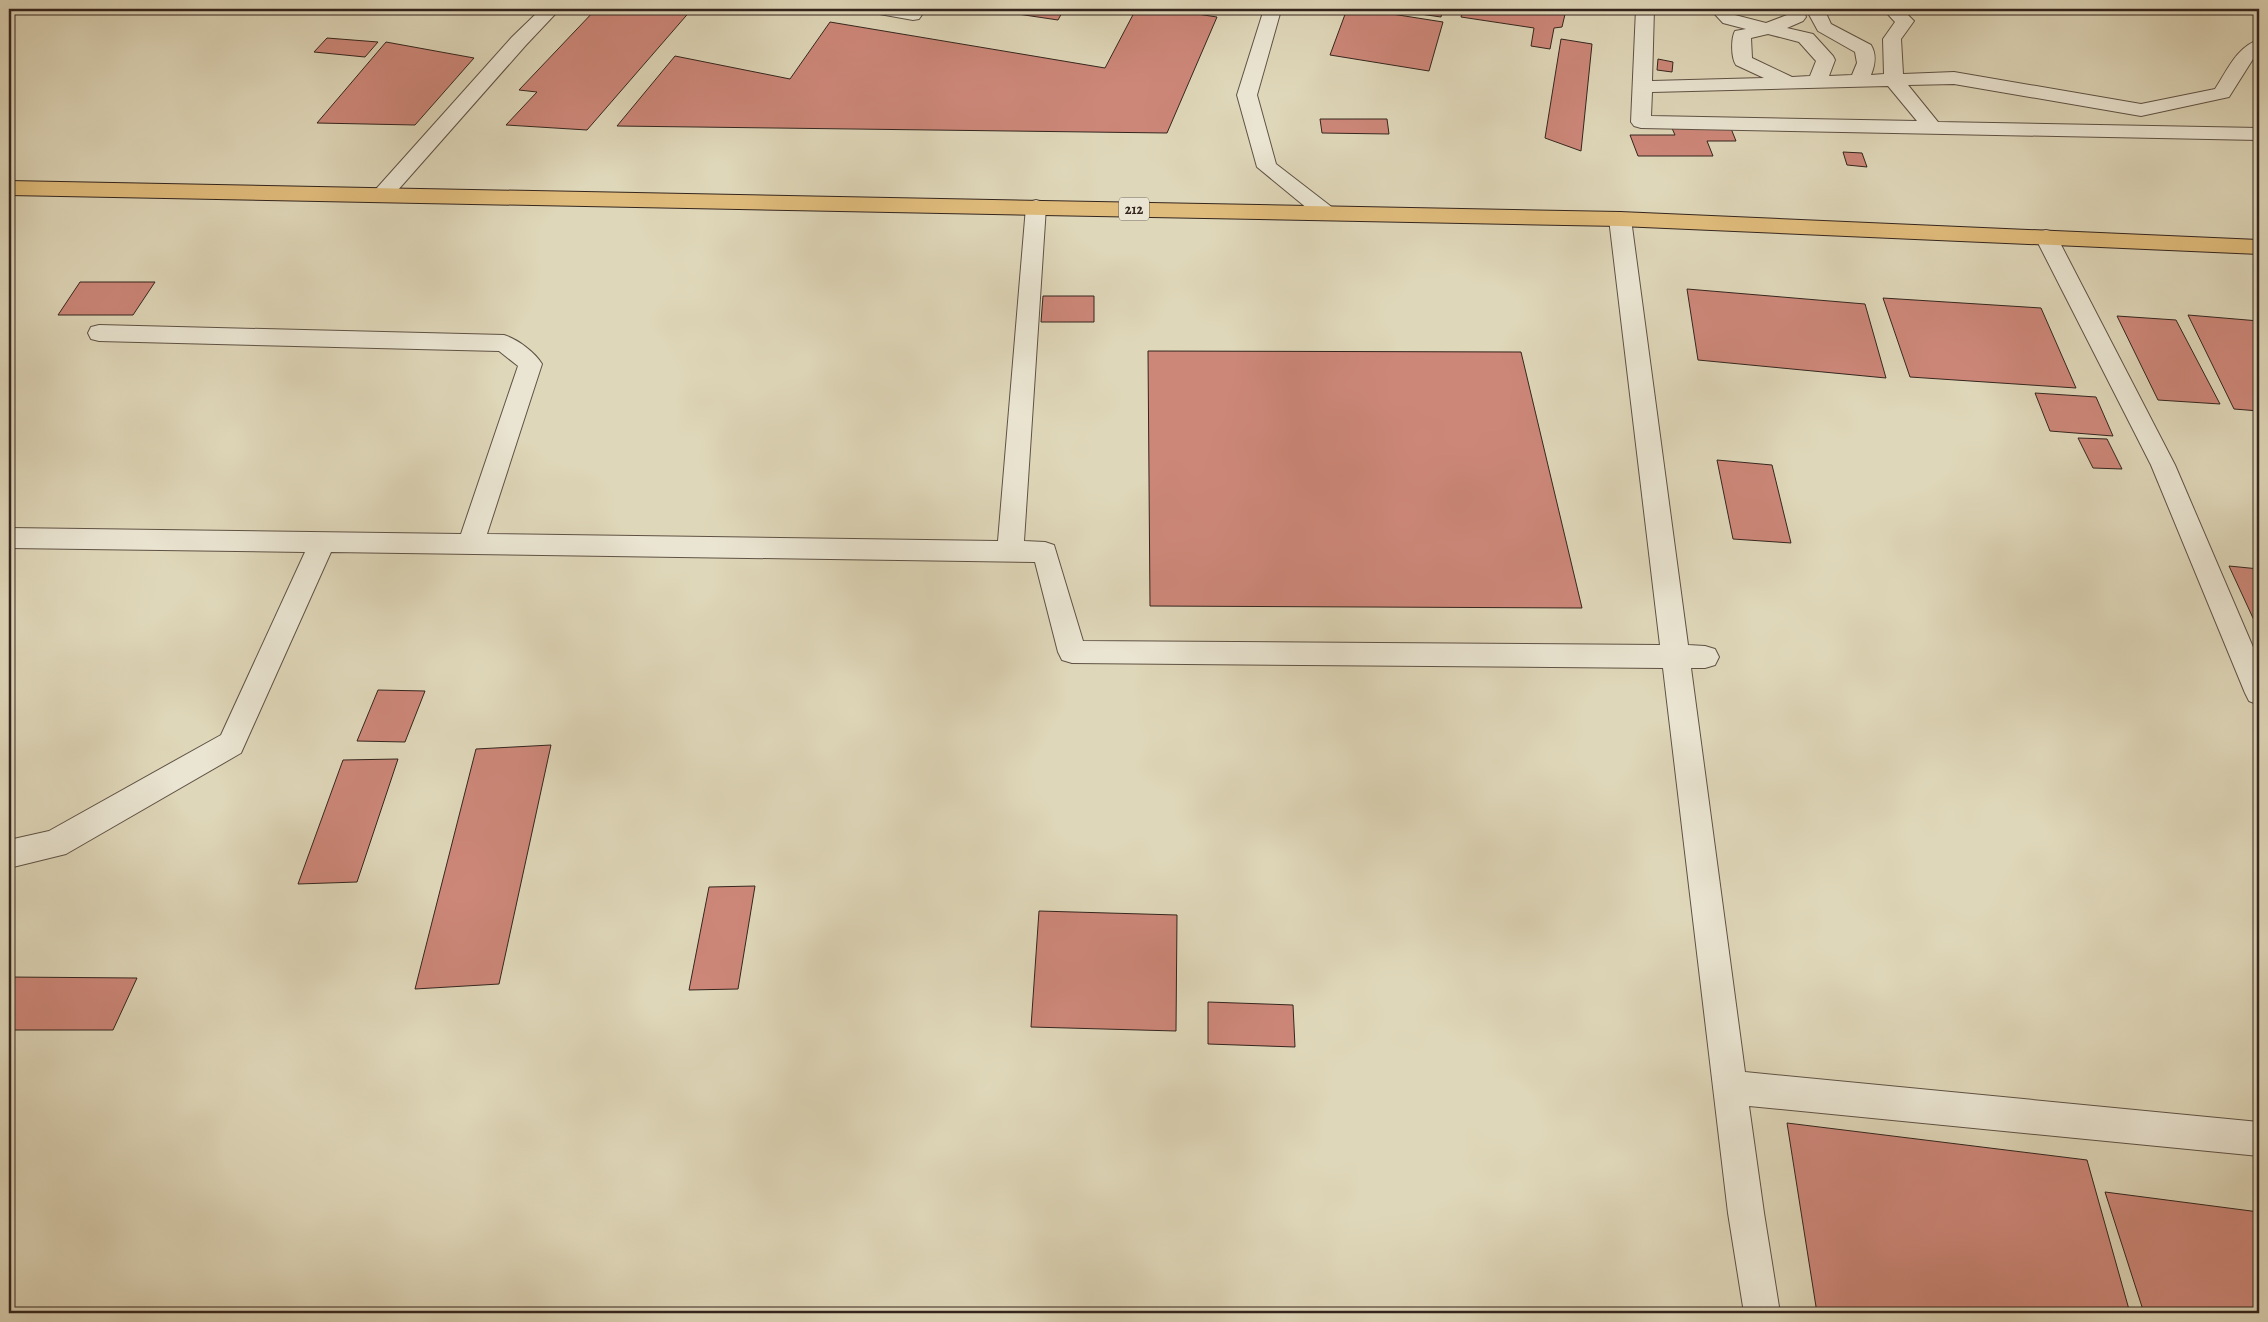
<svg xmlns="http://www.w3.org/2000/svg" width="2268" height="1322" viewBox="0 0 2268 1322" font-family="Alegreya,serif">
	<rect width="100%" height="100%" fill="#dfd7b9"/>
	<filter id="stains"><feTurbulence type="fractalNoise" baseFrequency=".004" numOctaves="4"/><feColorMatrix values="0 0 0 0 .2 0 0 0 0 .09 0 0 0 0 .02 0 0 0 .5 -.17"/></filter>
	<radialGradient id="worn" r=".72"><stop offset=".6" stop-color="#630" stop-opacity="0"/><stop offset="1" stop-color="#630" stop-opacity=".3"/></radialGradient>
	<!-- building -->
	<path fill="#cd8779" stroke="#34251e" d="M596,9h96l-105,121 -81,-5 31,-33 -18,-2z
		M984,9h80l-6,11z
		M1136,9h28l53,8 -50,116 -550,-7 58,-70 115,23 40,-57 275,46z
		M1347,9h13l83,13 -14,49 -99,-16z
		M1385,9h58l-2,8z
		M1463,9h94l9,1 -4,17 -8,1 -4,21 -19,-3 3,-18 -73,-11z
		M327,38l51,4 -13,15 -51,-5z
		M1561,39l31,5 -11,107 -36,-13z
		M386,42l88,16 -59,67 -98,-2z
		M1658,59l15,3 -1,10 -15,-2z
		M1320,119h67l2,15 -67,-1z
		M1671,126h59l6,15h-29l6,15h-75l-8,-21h45z
		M1843,152l19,1 5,14 -20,-2z
		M80,282h75l-22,33h-75z
		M1687,289l178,15 21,74 -188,-18z
		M1043,296h51v26h-53z
		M1883,298l158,10 35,80 -166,-11z
		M2188,315l71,6v90l-25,-2z
		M2117,316l59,4 44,84 -62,-4z
		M1148,351l373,1 61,256 -432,-2z
		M2035,393l61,4 17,39 -63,-5z
		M2078,438l29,1 15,30 -29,-1z
		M1717,460l55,5 19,78 -58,-4z
		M2229,566l30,3v62z
		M378,690l47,1 -20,51 -48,-1z
		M551,745l-52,239 -84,5 61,-240z
		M398,759l-41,123 -59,2 45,-124z
		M755,886l-17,103 -49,1 20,-103z
		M1039,911l138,4 -1,116 -145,-4z
		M9,977l128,1 -24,52h-104z
		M1208,1002l85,3 2,42 -87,-3z
		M1787,1123l300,37 43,153h-313z
		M2105,1192l154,20v101h-115z"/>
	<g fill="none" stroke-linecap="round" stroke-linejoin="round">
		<defs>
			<path id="minor" d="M541,9h19l-34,36 -136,154 -7,2 -7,-2 -3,-5 3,-5 136,-152z
				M871,9h55l-7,10 -6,1 -39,-7z
				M1264,9l17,1 -24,85 19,69 57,44 4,5 -4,5 -7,2 -7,-2 -62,-51 -20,-72z
				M1636,9h18l-2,72 112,-3 -28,-13c-5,-7 -5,-27 -1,-34l11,-2 -23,-6 -13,-14h19l6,6 31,8 21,-8 -2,-6h18l3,8 -3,4 -16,7 26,6 20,22 2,4 -6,16 23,-1 5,-12 -2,-11 -37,-21 -12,-22h18l7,15 40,21c6,10 4,20 0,30l13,-1 -1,-35 12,-17 -12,-13h19l12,12 -13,18 2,35 51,-2 187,32 74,-15c12,-18 22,-43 44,-49v14l-6,5 -24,38 -88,19 -187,-32 -46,1 30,37 321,6v12l-618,-12 -7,-2 -3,-4zM1768,34l31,8 17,19 -6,15 -18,1 -40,-19 -1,-20zM1888,86l29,35 -266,-5 1,-24z
				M1036,200l7,2 3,5 -22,334 21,1 9,3 29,96 577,4 -51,-426 4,-5 7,-2 7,2 4,5 57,426 17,1 10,3 4,8 -4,8 -10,3h-14l54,404 514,50v34l-510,-50 15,107 16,100h-36l-16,-100 -65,-545 -591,-5 -10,-3 -4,-8 -23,-90 -704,-10 -90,201 -175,101 -57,14v-28l40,-9 172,-96 84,-183 -296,-4v-20l452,6 57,-168 -19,-15 -400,-10 -8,-2 -3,-6 3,-6 8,-2 405,10c13,4 31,17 38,29l-55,170 511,7 28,-334 3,-5z
				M2046,230l8,2 3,5 118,228 84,196v44l-10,-4 -4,-8 -94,-228 -116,-228 3,-5z"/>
			<path id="major" d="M9,181l1611,31 639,28v14l-639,-28 -1611,-31z"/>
		</defs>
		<!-- minor casing -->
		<use href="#minor" stroke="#5f5245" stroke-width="2"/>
		<!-- major casing -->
		<use href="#major" stroke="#34251e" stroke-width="2"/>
		<!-- minor -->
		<use href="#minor" fill="#eae5d2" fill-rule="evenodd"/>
		<!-- major -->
		<use href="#major" fill="#e0bc7c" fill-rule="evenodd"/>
	</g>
	<g text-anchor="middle" stroke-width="5" stroke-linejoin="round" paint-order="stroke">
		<!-- shield labels -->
		<rect fill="#eae5d2" stroke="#6b5f54" stroke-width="1" x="1119" y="197.5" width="30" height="23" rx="4"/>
		<g font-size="14" font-weight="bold" fill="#34251e">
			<text x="1134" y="214">212</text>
		</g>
	</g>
	<!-- margin -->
	<rect width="2268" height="1322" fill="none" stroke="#dfd7b9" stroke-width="30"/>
	<rect x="10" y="10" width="2248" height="1302" fill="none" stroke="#34251e" stroke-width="2.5"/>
	<rect x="15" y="15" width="2238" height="1292" fill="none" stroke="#34251e"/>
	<rect width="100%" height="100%" filter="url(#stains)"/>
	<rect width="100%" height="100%" fill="url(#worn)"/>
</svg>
